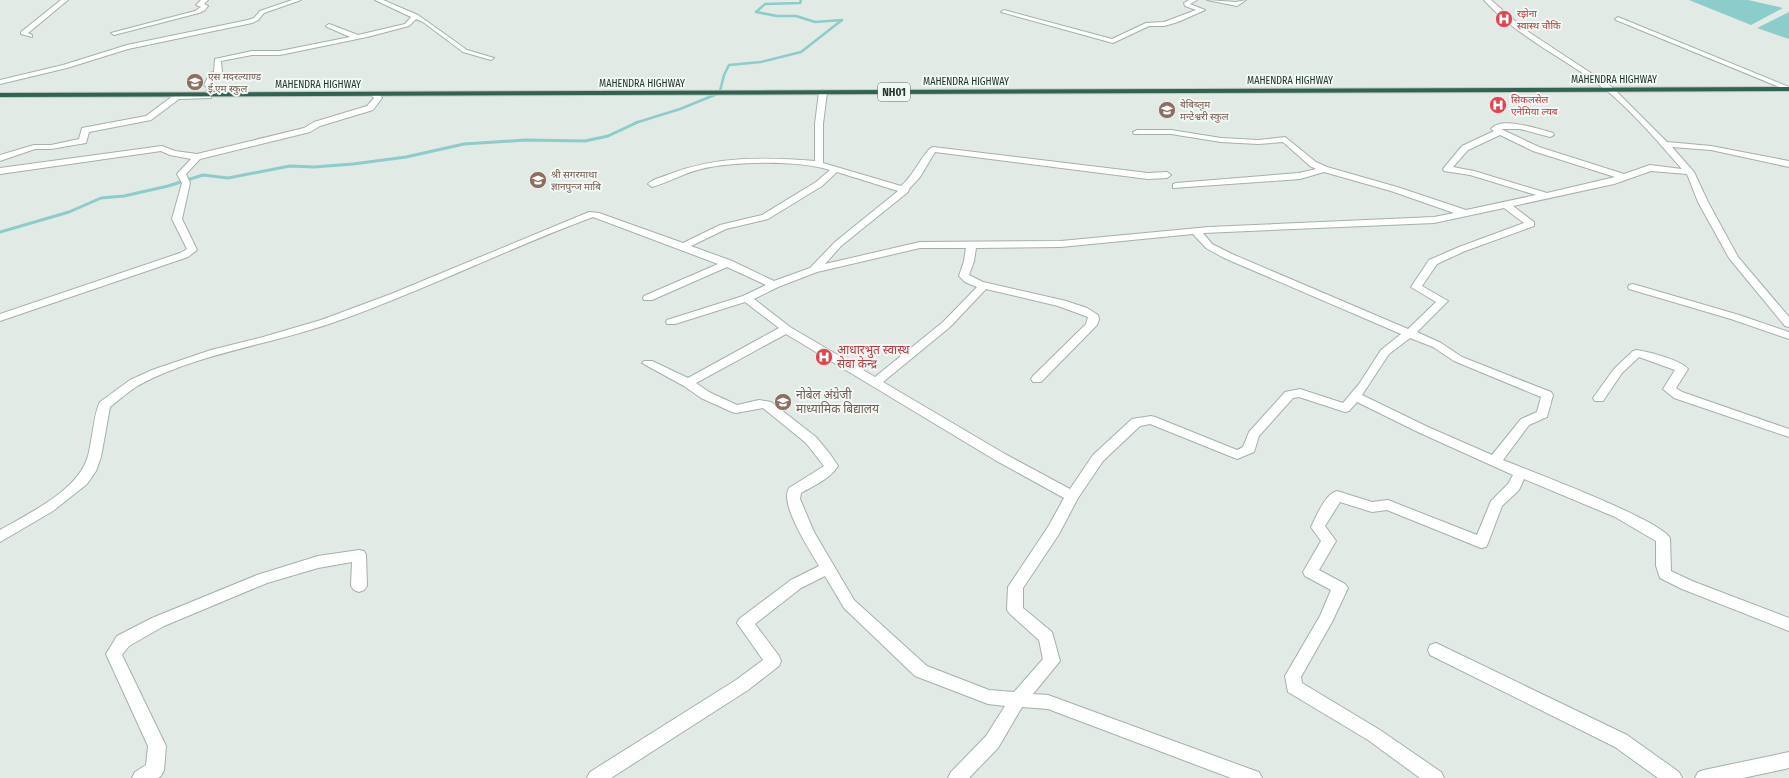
<svg xmlns="http://www.w3.org/2000/svg" width="1789" height="778" viewBox="0 0 1789 778" font-family="'Fira Sans Condensed','Noto Sans Devanagari',sans-serif">
	<rect width="100%" height="100%" fill="#e1eae4"/>
	<!-- water -->
	<path fill="#8ccccb" d="M1689,0h59l35,8 -32,17z
		M1789,12v27l-32,-11z"/>
	<g fill="none" stroke-linecap="round" stroke-linejoin="round">
		<!-- stream-far1 -->
		<path stroke="#8ccccb" stroke-width="2.5" d="M720,91l4,-16 5,-10 32,-3 40,-10 41,-32 -27,2 -19,-6h-19l-21,-4 9,-8 35,-1 1,-3
			M635,123l45,-14 37,-15"/>
		<!-- stream -->
		<path stroke="#8ccccb" stroke-width="3" d="M0,232l69,-20 32,-14 23,-2 44,-10 35,-11 25,3 62,-12 24,1 39,-3 53,-7 58,-13 62,-4 59,1 23,-5 30,-14"/>
		<defs>
			<path id="minor" d="M61,0h7l-40,33 4,2v2l-11,-3v-2z
				M201,0h7l-4,4 4,2 -3,4 -6,3 -85,22 -3,-2 84,-22 6,-4 -5,-2z
				M292,0h9l-37,13 -6,7 -6,3 -124,26 -61,19 -67,16v-4l63,-15 64,-20 121,-25 6,-2 6,-7z
				M375,0h8l35,15 49,35 27,8 -3,2 -28,-8 -40,-30 -7,-3 -7,7 -42,11 -87,18h-28l-31,6 1,12 -6,3 -4,8 6,5 -7,6v3l-32,1 -28,21 -62,12 -3,11 -35,6h-16l-35,12v-6l34,-10h17l28,-6 3,-11 64,-12 28,-21 29,-1 6,-5 -5,-4 6,-12 4,-1 1,-13 37,-8h28l70,-14 -23,-10 -1,-1 3,-2 29,11 47,-11 6,-7z
				M1189,0h8l-7,4 15,6 -27,12 -14,4h-15l-36,17 -112,-31 3,-2 108,29 34,-16 18,-1 32,-12 -11,-4 -1,-3z
				M1207,0l29,2 10,-2 -9,6z
				M1484,0h7l33,29 88,58 55,55 44,4 78,15v6l-78,-17 -39,-3 22,25 14,30 30,55 51,60v10l-4,-1 -56,-68 -31,-56 -11,-28 -36,-3 -37,13 -101,22 21,16v4l-69,25 -28,13 -15,22 26,15 -31,31 24,11 21,14 89,35 2,3 -6,22 -18,8 -26,35c27,11 156,59 167,78l1,33 21,10 97,37v13l-107,-42 -22,-11 -4,-12v-25l-41,-24 -91,-38 -5,11 -17,16 -14,37 -2,4 -5,1 -94,-38 -15,2 -32,-10 -15,24 11,15 -17,29 26,14 3,4 -16,34 -31,55 1,6 78,47 61,42 3,6h-24l-52,-38 -80,-48 -3,-16 35,-60 11,-26 -26,-14 -2,-4 18,-31 -10,-14c6,-11 13,-32 26,-36l35,11 16,-2 5,2 84,33 14,-34 17,-17 5,-9 -93,-42 -63,-31 -8,9 -4,1 -46,-15 -6,1 -34,38 -5,16 -17,7 -87,-35 -10,2 -37,35 -25,37 -19,36 -36,54v20l29,24 8,29 -27,33 15,1 205,75 6,2 3,6h-31l-183,-69 -26,-2 -24,41 -29,30h-21l3,-6 35,-36 19,-30 -17,-2 -73,-28 -71,-68 -19,-32 -24,12 -46,36 24,32 2,5 -2,5 -31,24 -137,88h-24l3,-6 146,-92 27,-20 -26,-37 2,-4 52,-39 28,-14c-9,-16 -40,-62 -30,-78l35,-22 -18,-23 -43,-35 -27,5 -4,-1 -31,-14 -17,-12 -42,-23 2,-2h8l36,17 91,-50 -34,-26 -70,22h-8l-1,-2 1,-2 76,-24 23,-11 -39,-18 -75,33h-8l-1,-2 1,-2 74,-32 -125,-47c-89,33 -174,76 -264,107 -62,21 -132,30 -190,61 -10,6 -20,15 -29,22l-9,50 -5,14 -9,13 -34,27 -53,31v-12c29,-17 78,-39 88,-74 4,-13 6,-44 12,-54l30,-22 22,-10 59,-20 52,-13 58,-17 70,-26 198,-82 10,1 84,30 37,-18 42,-10 54,-33 14,-12c-32,-10 -96,-9 -129,-1 -17,4 -32,13 -49,18l-4,-3c4,-5 15,-7 22,-10 47,-18 95,-17 145,-13v-37l4,-32 4,-2 4,2 -4,32v39l78,23c12,-9 24,-37 32,-39l215,26 19,-1 4,3 -4,3 -19,1 -213,-27 -15,25 -11,12 -1,3 -67,54 -16,18 95,-22 141,-1 148,-14 225,-10 20,-4 -63,-22 -67,-19 -24,7 -127,9v-4l3,-1 123,-10 17,-4 -6,-3 -27,-24 -25,2 -37,-2 -50,-8h-37l-1,-2 4,-2h34l50,8 37,2 27,-3 31,25 11,5 70,20 69,23 70,-15 -66,-20 -26,-4 -1,-2 19,-23 32,-15 -3,-2c11,-13 47,0 62,4l1,2 -4,2 -30,-8h-19l38,18 85,27 26,-9 32,4c-22,-25 -50,-58 -76,-79 -39,-31 -88,-52 -122,-90zM1500,135l33,16 82,26 -68,16 -73,-22 -21,-4 15,-17zM837,172l61,19 -63,51 -25,26 -36,13 -42,-20 -41,-15 35,-17 42,-10 54,-33zM1504,208l20,15 -65,24 -30,13 -18,27 25,15 -28,27 -176,-75 -20,-10 -9,-11 231,-10zM1193,234l13,14 18,10 177,76 -20,16 -22,34 -16,19 -43,-14 -15,3 -36,40 -6,15 -6,3 -82,-33 -4,-1 -19,3 -39,36 -23,34 -65,-35 -122,-72 67,-55 36,-38 72,17 30,11 -2,7 -53,52 -2,3 2,3h8l56,-57 2,-6 -1,-4 -11,-7 -21,-7 -83,-19 -14,-7 5,-14 2,-13 85,-1zM920,248h46l-2,13 -5,15 6,6 12,5 -34,35 -68,55 -85,-50 -36,-28 24,-12 39,-15zM786,334l209,126 69,38 -16,29 -40,60 -1,23 3,4 29,26 4,19 -29,33 -25,-2 -62,-24 -73,-66 -40,-68 -14,-33 1,-6c12,-7 29,-14 37,-27l-8,-12 -14,-17 -45,-35 -12,-2 -22,5 -28,-13 -13,-9zM1410,338l23,9 21,14 87,36 -4,15 -16,7 -29,36 -64,-28 -66,-32 27,-41z
				M1618,17l171,70v4l-173,-71 -1,-1z
				M371,92h6l5,6 -9,12 -53,16 -10,6 -110,27 -14,15 4,9 -8,36 15,31 -9,7 -188,64v-7l180,-61 7,-4 -15,-30 10,-36 -5,-9 14,-15 -21,-4 -9,-4 -161,23v-6l162,-22 13,5 22,3 107,-26 10,-6 53,-16 7,-8 -4,-4z
				M1633,284l106,31 50,17v7l-58,-20 -102,-30 -1,-2 1,-2z
				M1637,350c12,2 44,10 51,19l-12,19 6,4 107,37v8l-115,-39 -11,-9 12,-19 -36,-13 -17,16 -19,28h-8l-2,-3 21,-29 19,-18z
				M359,550l5,1 2,4 1,31 -3,4 -5,2 -5,-2 -3,-4 1,-24 -34,6 -51,15 -103,43 -35,20 -7,9 44,91 -2,24 -3,6 -3,2h-26l3,-6 11,-7 2,-19 -42,-92 11,-18 35,-18 105,-43 61,-19z
				M1436,643l191,92 52,37 3,6h-24l-43,-31 -185,-92 -2,-5 2,-5z
				M1789,752v16l-46,10h-48l3,-6 6,-2z"/>
			<path id="highway" d="M1789,87v4l-1789,6v-4z"/>
		</defs>
		<!-- minor casing -->
		<use href="#minor" stroke="#a4b1aa" stroke-width="2"/>
		<!-- highway casing -->
		<use href="#highway" stroke="#c1c8c5" stroke-width="2"/>
		<!-- minor -->
		<use href="#minor" fill="#fff" fill-rule="evenodd"/>
		<!-- highway -->
		<use href="#highway" fill="#306351" fill-rule="evenodd"/>
	</g>
	<!-- icons -->
	<defs>
		<symbol id="hospital-disc" viewBox="-11 -11 22 22"><circle r="9.5" fill="#e0444e" stroke="#f1f7f3"/><path d="M-5-5h3v3.5h4V-5h3V5h-3V1.5h-4V5h-3Z" fill="#fff"/></symbol>
		<symbol id="school-disc" viewBox="-11 -11 22 22"><circle r="9.5" fill="#8d6e63" stroke="#f1f7f3"/><path d="M0-5L7-2L0 1L-7-2ZM-4 1L0 2.5L4 1V4Q0 6-4 4Z" fill="#fff"/></symbol>
	</defs>
	<g fill-rule="evenodd">
		<use href="#hospital-disc" x="1494" y="9" width="20" height="20"/>
		<use href="#school-disc" x="185" y="72" width="20" height="20"/>
		<use href="#hospital-disc" x="1488" y="95" width="20" height="20"/>
		<use href="#school-disc" x="1157" y="100" width="20" height="20"/>
		<use href="#school-disc" x="528" y="170" width="20" height="20"/>
		<use href="#hospital-disc" x="814" y="347" width="20" height="20"/>
		<use href="#school-disc" x="773" y="392" width="20" height="20"/>
	</g>
	<g text-anchor="middle" stroke-width="4" stroke-linejoin="round" paint-order="stroke">
		<!-- far-health labels -->
		<g font-size="10" fill="#be3a42" stroke="#f1f7f3" text-anchor="start">
			<text x="1517" y="17">रझेना<tspan x="1517" dy="12">स्वास्थ चौकि</tspan></text>
			<text x="1511" y="103">सिकलसेल<tspan x="1511" dy="12">एनेमिया ल्यब</tspan></text>
		</g>
		<!-- far-education labels -->
		<g font-size="10" fill="#785e54" stroke="#f1f7f3" text-anchor="start">
			<text x="208" y="80">एस मदरल्याण्ड<tspan x="208" dy="12">ई.एम स्कुल</tspan></text>
			<text x="1180" y="108">बेबिब्लुम<tspan x="1180" dy="12">मन्टेश्वरी स्कुल</tspan></text>
			<text x="551" y="178">श्री सगरमाथा<tspan x="551" dy="12">ज्ञानपुन्ज माबि</tspan></text>
		</g>
		<!-- far-street labels -->
		<g font-size="10" fill="#22392f" stroke="#f1f7f3">
			<text x="1614" y="83">MAHENDRA HIGHWAY</text>
			<text x="1290" y="84">MAHENDRA HIGHWAY</text>
			<text x="966" y="85">MAHENDRA HIGHWAY</text>
			<text x="642" y="87">MAHENDRA HIGHWAY</text>
			<text x="318" y="88">MAHENDRA HIGHWAY</text>
		</g>
		<!-- shield labels -->
		<rect fill="#f1f7f3" stroke="#60726a" stroke-width="1" x="878" y="83" width="32" height="18" rx="3"/>
		<g font-size="11" font-weight="bold" fill="#22392f">
			<text x="894" y="96">NH01</text>
		</g>
		<!-- health labels -->
		<g font-size="12" fill="#be3a42" stroke="#f1f7f3" text-anchor="start">
			<text x="837" y="354">आधारभुत स्वास्थ<tspan x="837" dy="14">सेवा केन्द्र</tspan></text>
		</g>
		<!-- education labels -->
		<g font-size="12" fill="#785e54" stroke="#f1f7f3" text-anchor="start">
			<text x="796" y="399">नोबेल अंग्रेजी<tspan x="796" dy="14">माध्यामिक बिद्यालय</tspan></text>
		</g>
	</g>
</svg>
